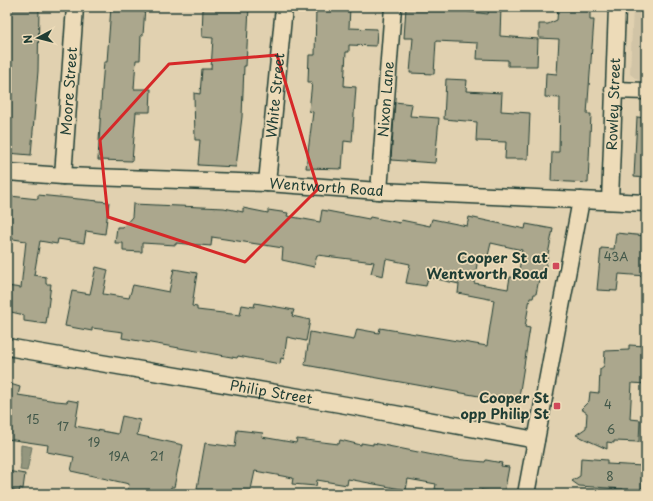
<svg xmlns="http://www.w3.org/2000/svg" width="653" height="501" viewBox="0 0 653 501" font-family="'Playpen Sans',sans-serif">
	<rect width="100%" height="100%" fill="#e1d1b0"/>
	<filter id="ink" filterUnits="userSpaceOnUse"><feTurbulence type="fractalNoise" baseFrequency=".025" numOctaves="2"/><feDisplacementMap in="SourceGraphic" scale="8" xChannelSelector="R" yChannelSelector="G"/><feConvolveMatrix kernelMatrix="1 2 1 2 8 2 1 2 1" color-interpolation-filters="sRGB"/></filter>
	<g filter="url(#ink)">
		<!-- built -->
		<path fill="#d1c4a6" d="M633,7h13v74h-7l-9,-7z"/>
		<!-- water -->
		<path fill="#94967e" stroke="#657260" d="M21,445l11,2 -5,24 -7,-1c2,-9 0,-16 1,-25z"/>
		<!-- building -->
		<path fill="#aba78d" stroke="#1f3d34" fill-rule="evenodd" d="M7,7h32l-1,64 -7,84 -24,-2z
			M111,7h34l-2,28h-2l-1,25h-4l-2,29h17l-1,23h-14l-4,49 -34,-1 4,-73 2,-25h3z
			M203,7h46l-3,59h-2l-2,51 -6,50 -38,-2 2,-25h-5l-1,-47 6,1 2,-25h9l2,-31 -11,-1z
			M316,7h34l-1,21 28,1 -1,17 -27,-1v7h-3l-2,34 12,1 -4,55 -8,-1 -2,28 -36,-1 7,-56 -4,-1 3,-29h-4l1,-27h6z
			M406,7h40v2l42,5 1,-7h12l-1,29 38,3 -1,27h-29v-6l-31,-1 1,-16 -42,-2 -2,33 -24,-1 3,-35h-9z
			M558,7h32v13h4l-7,94h4l-3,69 -37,-2 1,-29h7l1,-54 -15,-1 1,-24 11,1 2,-35 -20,-1v-14h9l9,-4z
			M446,79l21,1 -1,11 36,2 -1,18 29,2 -2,46h-23l1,-17 -30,-1 1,-19 -33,-3z
			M395,102l17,2 -2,12 29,2 -4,45 -44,-3z
			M637,117l9,1v60l-12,-1z
			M38,195l71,7 -4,32 -19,-3 -2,12 -26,-4 -1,5 -17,-3 -6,34 12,2v7h5l-5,40 -22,-3v-6l-17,-4v-25l14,2 5,-47 -19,-3v-21l3,-21 28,3z
			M133,204l91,4 19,4v-4l25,5v-3l20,3 -1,3 33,6 2,-12 47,9 1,-2 30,6 1,-3 29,6 2,-7 35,7 2,-9 56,12 1,-5 27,5 -10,51 -4,-1 -3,15h-2l-1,4h-3l-5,29 5,1 -12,75 -213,-38 5,-33 44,8 3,-11 22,4 1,-5 107,18 7,-46 -36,-7 1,-9 -31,-7 -2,9 -20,-3 4,-19 -24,-5 -3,17 -12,-3 3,-11 -57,-7 -3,12 -32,-7 1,-12 -71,-11 -1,9 -35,-3v2l-34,-2v9l-19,-1v-8h-8l2,-16h6l9,-10zM491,243l31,7 -4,28 -8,-1 -2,12 -34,-6 4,-25 9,2z
			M616,233l30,3v40l-27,-2 -2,17 -20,-1 4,-42 13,1z
			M96,267l12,3 -5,24 26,4 4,-13 36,7 5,-23 23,4 -5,33 5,1v3l43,5 2,-10 12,2 1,-4 39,7 -2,6 18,4 -4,21 -19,-4 -3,22 -3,-1 -1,6 -42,-8 -1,2 -115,-20 1,-6 -31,-4v3l-27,-5 7,-35 18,3z
			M629,345l17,1v38l-14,-1 -2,36 10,1 -1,22 -25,-1v2l-7,-1v7l-31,-14 10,-7 1,-15 -6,-4 8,-8 1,-9 9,1 1,-24 4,-3 1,-15 24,-1z
			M7,383l13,4 -2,8 38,6 11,1 1,-2 11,2 -4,24 43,8 4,-18 18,4 -3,15 46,10 -9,42h-3l-1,7h-43l2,-10 -58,-13 3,-14 -27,-5 1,-7 -41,-6z
			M237,430l26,3 -1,4 34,6 1,-4 42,5 1,-4 21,5v-2l12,2v-2l80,16 32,3 1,-2 16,3 -1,3 8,1 -5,27 -23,-4v2l-10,-1v3h-8l-28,-5 1,-5 -28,-5 -2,11 -58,-11 -1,6 -30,-5 -1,6 -24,-2 1,-6 -38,-7 -5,23h-54l9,-51 30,4z
			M581,458l26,2v4l36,2 -1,28h-20l1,-5 -44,-3 -7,-5 8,-5z
			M7,471l18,3 -2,15 -3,-1 -1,4 -12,-3z"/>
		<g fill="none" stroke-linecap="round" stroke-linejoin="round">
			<defs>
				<g id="minor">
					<path d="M613,90l33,1"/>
					<path id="s1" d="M7,172l56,4 204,7 112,8 267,12"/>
					<path id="s2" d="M63,176l12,-169"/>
					<path id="s3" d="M267,183l17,-176"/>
					<path id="s4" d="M379,191l14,-184"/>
					<path id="s5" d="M610,201l7,-194"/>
					<path id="s6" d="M7,347l339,58 190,35"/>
					<path d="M526,494l55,-294"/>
				</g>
			</defs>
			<!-- minor casing -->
			<use href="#minor" stroke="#1f3d34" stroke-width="19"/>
			<!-- minor -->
			<use href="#minor" stroke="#eddbb8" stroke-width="16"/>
		</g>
	</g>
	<!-- marked area -->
	<path fill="none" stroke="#d62828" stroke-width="3" stroke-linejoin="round" d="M277,55l41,134 -73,73 -137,-45 -8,-77 69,-76z"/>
	<!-- markers -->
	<g fill="#d1495b" stroke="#eddbb8" stroke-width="1.5">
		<rect x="552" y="262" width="8" height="8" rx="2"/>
		<rect x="553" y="402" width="8" height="8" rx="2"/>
	</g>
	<g text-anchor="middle" stroke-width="3.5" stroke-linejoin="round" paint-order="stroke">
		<!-- number labels -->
		<g font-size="12" fill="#42584a">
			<text x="616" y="261">43A</text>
			<text x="608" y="409">4</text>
			<text x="33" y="424">15</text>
			<text x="63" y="431">17</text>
			<text x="611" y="434">6</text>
			<text x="94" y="447">19</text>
			<text x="119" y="461">19A</text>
			<text x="157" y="461">21</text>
			<text x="610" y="481">8</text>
		</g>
		<!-- street labels -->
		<g font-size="14" fill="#1f3d34" stroke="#eddbb8">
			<text dy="5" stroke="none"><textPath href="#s2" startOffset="85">Moore Street</textPath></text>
			<text dy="5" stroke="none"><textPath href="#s3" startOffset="88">White Street</textPath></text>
			<text dy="5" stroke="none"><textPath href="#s4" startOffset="92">Nixon Lane</textPath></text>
			<text dy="5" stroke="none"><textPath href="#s5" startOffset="97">Rowley Street</textPath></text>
			<text dy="5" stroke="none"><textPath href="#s1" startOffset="320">Wentworth Road</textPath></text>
			<text dy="5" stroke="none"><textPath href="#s6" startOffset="268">Philip Street</textPath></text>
		</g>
		<!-- poi labels -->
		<g font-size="14" font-weight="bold" fill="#1f3d34" stroke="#eddbb8" text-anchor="end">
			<text x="548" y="263">Cooper St at<tspan x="548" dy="16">Wentworth Road</tspan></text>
			<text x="549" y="403">Cooper St<tspan x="549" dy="16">opp Philip St</tspan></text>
		</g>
	</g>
	<!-- margin -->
	<rect width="653" height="501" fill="none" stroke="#eddbb8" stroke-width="24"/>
	<rect x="12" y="12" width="629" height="477" fill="none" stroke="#1f3d34" stroke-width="1.5" filter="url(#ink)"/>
	<!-- north arrow -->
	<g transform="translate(38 38) rotate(263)" stroke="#eddbb8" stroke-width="3" paint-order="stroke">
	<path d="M0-3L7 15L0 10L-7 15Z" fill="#1f3d34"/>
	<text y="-6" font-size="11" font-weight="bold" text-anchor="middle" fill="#1f3d34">N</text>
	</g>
</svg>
